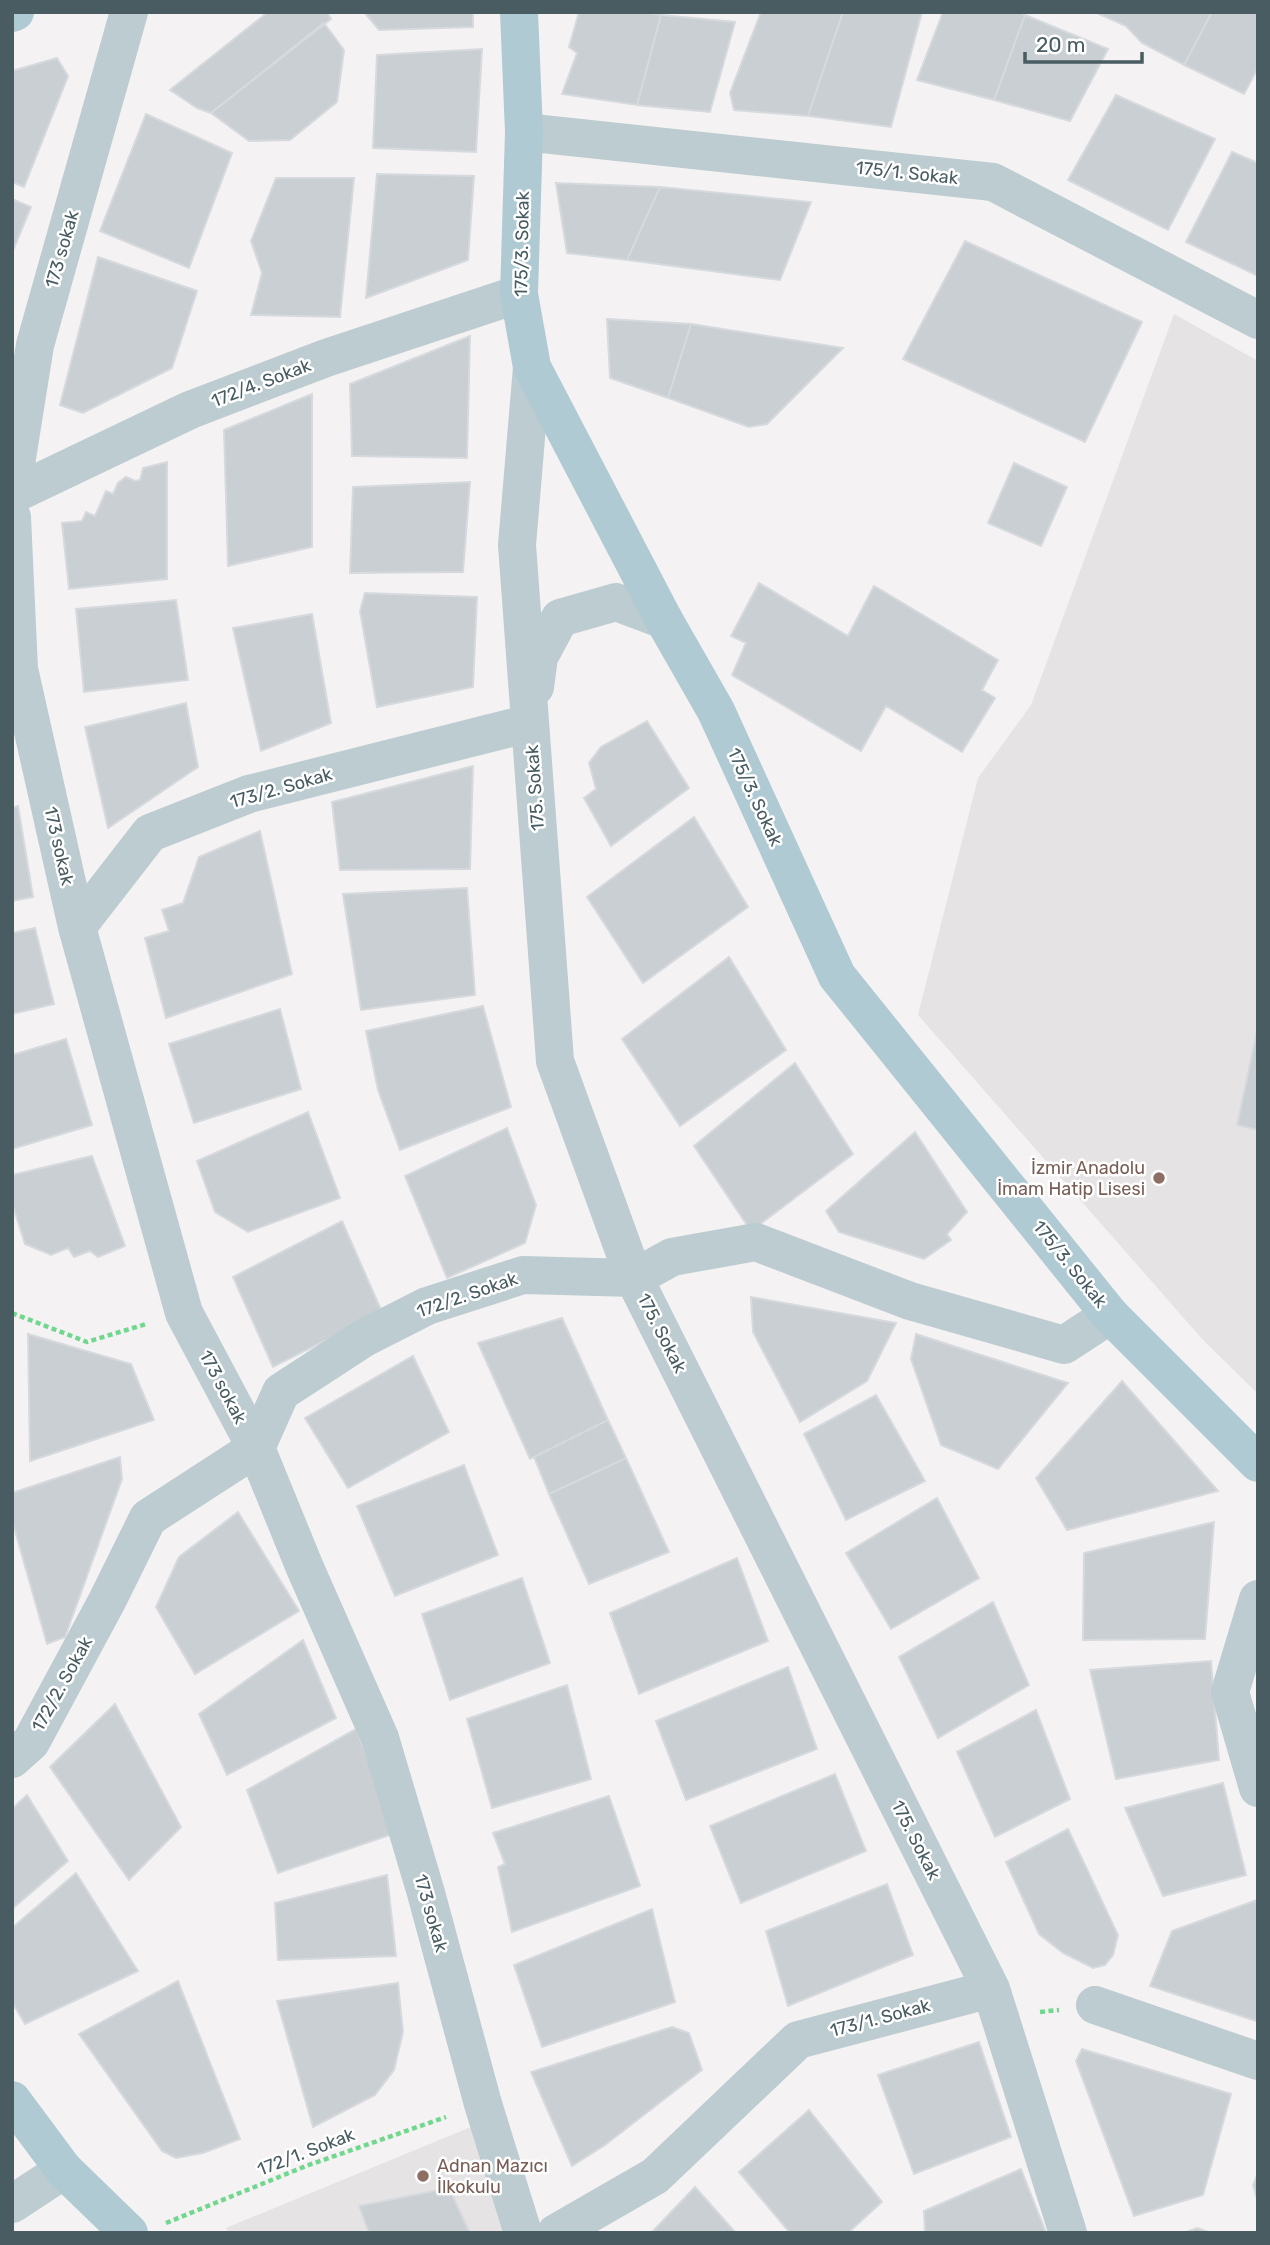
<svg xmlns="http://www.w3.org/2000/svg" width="1270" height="2245" viewBox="0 0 1270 2245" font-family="Rubik,sans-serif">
	<rect width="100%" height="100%" fill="#f5f2f3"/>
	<!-- education -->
	<path fill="#e6e3e5" d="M1174,314l84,47v1033l-55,-54 -285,-325 60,-237 53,-73z
		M478,2124l35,109h-283l-4,-5z"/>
	<!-- building -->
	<path fill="#c9cfd2" stroke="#d6dade" stroke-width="2" d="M268,12h59l4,7 -120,94 -14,-5 -27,-18z
		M364,12h109v15l-94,3z
		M579,12h64l18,3 -24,90 -75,-11 15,-41 -8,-6z
		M761,12h82l-35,104 -74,-6 -4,-17z
		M843,12h79l-31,115 -83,-11z
		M943,12h76l6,3 -31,85 -77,-20z
		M1099,12h113l-28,53 -42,-22 -16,-17 -27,-12z
		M1212,12h46v56l-14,26 -60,-29z
		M661,15l74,7 -25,90 -73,-7z
		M1025,15l83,34 -38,72 -76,-21z
		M324,23l20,27 -7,52 -47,38 -41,1 -38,-28z
		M482,49l-6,103 -103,-4 4,-93z
		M57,58l11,18 -44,111 -12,-5v-111z
		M1116,95l99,44 -47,91 -100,-50z
		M146,114l86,39 -43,115 -89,-37z
		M1232,152l26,11v113l-72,-34z
		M377,174l97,2 -6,84 -102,38z
		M276,178h78l-14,139 -89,-2 11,-42 -11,-32z
		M556,183l104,4 -33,73 -60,-7z
		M660,187l151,15 -31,78 -153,-20z
		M12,199l19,8 -19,46z
		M965,241l177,81 -57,120 -182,-83z
		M98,257l99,34 -25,77 -89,45 -23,-8z
		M607,319l84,5 -23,74 -58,-20z
		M691,324l152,24 -76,76 -18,3 -81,-29z
		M470,336l-3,122 -115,-2 -2,-72z
		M312,394v153l-84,19 -4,-136z
		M167,462v117l-98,10 -7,-66 20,-2 4,-9 9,4 11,-25 7,3 5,-11 8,-6 9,4 5,-1 3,-12z
		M1014,463l53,24 -26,59 -53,-23z
		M470,482l-7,90 -113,1 3,-86z
		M759,583l89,53 26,-50 124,74 -16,30 13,8 -33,54 -76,-46 -25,45 -129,-76 14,-32 -15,-7z
		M365,593l112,4 -4,90 -96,20 -17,-96z
		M176,600l12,80 -104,12 -8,-83z
		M312,614l19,109 -70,28 -28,-123z
		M186,703l12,64 -90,61 -23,-101z
		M647,721l42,67 -78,58 -27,-48 12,-9 -7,-26 12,-16z
		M473,766l-3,103 -130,1 -8,-68z
		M18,806l15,91 -21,4v-93z
		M694,817l54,90 -105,76 -56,-86z
		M260,831l32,143 -126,44 -21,-80 24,-7 -7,-21 21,-7 16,-46z
		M467,888l8,107 -114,15 -18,-116z
		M35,928l19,76 -42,10v-81z
		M729,957l57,93 -106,76 -58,-87z
		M483,1006l28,101 -111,43 -22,-60 -12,-59z
		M280,1009l21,80 -107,34 -25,-79z
		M1258,1026v104l-21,-5z
		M66,1039l26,86 -80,24v-94z
		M795,1063l58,91 -102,77 -57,-85z
		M308,1112l32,86 -92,34 -33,-20 -18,-51z
		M507,1128l29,77 -11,38 -78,35 -42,-102z
		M915,1132l52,80 -20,22 4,6 -27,19 -85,-27 -13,-21z
		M92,1156l33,90 -27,11 -8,-6 -16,6 -6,-9 -17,7 -26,-11 -13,-41v-28z
		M342,1221l40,91 -109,55 -40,-90z
		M751,1297l145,26 -29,58 -67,41 -47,-90z
		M562,1318l46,102 -78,39 -52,-116z
		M28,1334l103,30 23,56 -124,41z
		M916,1334l152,49 -70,86 -57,-24 -30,-86z
		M413,1356l36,76 -101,56 -43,-70z
		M1122,1381l96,110 -151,39 -31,-52z
		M876,1395l49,86 -79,39 -42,-86z
		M608,1420l18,38 -77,36 -15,-37z
		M120,1457l2,22 -57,158 -18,7 -35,-124v-27z
		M626,1458l43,94 -80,32 -40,-90z
		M464,1465l34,90 -103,41 -38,-90z
		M937,1498l42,80 -88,51 -45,-76z
		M238,1512l61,99 -104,63 -39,-67 23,-50z
		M1214,1522l-9,117 -122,1 1,-87z
		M737,1558l31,83 -129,53 -29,-81z
		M522,1578l28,85 -100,37 -28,-86z
		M993,1602l36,83 -91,53 -39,-81z
		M303,1640l33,78 -109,57 -28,-61z
		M1211,1661l8,99 -103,19 -26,-109z
		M788,1667l29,82 -131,51 -30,-79z
		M567,1685l24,94 -99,29 -25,-89z
		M115,1704l66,123 -52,53 -79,-113z
		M1036,1710l34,89 -75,38 -38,-85z
		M356,1729l40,104 -118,40 -31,-83z
		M835,1774l31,77 -125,52 -31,-77z
		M1223,1783l23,92 -83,21 -38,-88z
		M27,1795l41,66 -56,48v-100z
		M609,1796l31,90 -128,46 -14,-65 7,-3 -12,-31z
		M1068,1829l50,106 -5,20 -8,10 -12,3 -30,-15 -24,-19 -33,-72z
		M76,1873l62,98 -113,53 -13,-22v-74z
		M387,1875l9,81 -118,4 -3,-57z
		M887,1884l26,71 -125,51 -22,-75z
		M1257,1900l1,117 -2,4 -106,-35 22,-55z
		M652,1909l23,93 -133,45 -28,-82z
		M178,1981l62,158 -37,14 -27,5 -14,-7 -83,-117z
		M398,1983l5,49 -9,38 -19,25 -62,32 -36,-126z
		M672,2027l17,6 13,37 -97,75 -33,21 -41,-94z
		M979,2042l32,95 -97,37 -36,-99z
		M1082,2049l149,45 -28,101 -69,21 -58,-155z
		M809,2110l73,92 -34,31h-58l-51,-61z
		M1021,2169l25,64h-121l-1,-22z
		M1258,2173v29l-5,-17z
		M695,2187l41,46h-85z
		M449,2188l21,45h-101l-10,-27z
		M1197,2228l14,5h-27z"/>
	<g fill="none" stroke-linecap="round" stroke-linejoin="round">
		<!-- path -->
		<path stroke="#72d78e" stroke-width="4.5" stroke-dasharray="5 3.5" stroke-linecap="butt" d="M12,1313l75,29 59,-18
			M1040,2012l19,-2
			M166,2223l140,-57 140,-49"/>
		<!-- minor -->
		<path stroke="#bcccd0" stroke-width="38" d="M524,132l469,50 265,138
			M532,367l-15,178 38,516 79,217 357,711 77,244
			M12,489l23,-144 94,-333
			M12,495l178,-85 136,-52 193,-64
			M12,517l7,152 58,258 107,386 72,135 49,120 75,170 46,155 57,211 40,129
			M535,687l4,-30 21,-39 56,-16 48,18
			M77,927l73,-94 99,-39 281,-71
			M1258,1599l-28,93 28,96
			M12,1759l19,-17 76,-141 41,-83 108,-70 25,-56 83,-54 63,-32 96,-31 111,3 38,-21 84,-15 154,59 154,44 46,-30
			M1095,2005l163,56
			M12,2204l52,-34
			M556,2233l99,-57 143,-136 193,-51"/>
		<!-- major -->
		<path stroke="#b0cad3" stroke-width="38" d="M519,12l5,120 -5,162 13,73 132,253 52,91 121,265 273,339 148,148
			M12,13l3,-1
			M12,2100l52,70 65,63"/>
	</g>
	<!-- markers -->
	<g fill="#8d6e63" stroke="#fff" stroke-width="2.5">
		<circle cx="1159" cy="1178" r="7"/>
		<circle cx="423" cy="2176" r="7"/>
	</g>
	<g text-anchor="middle" stroke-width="5" stroke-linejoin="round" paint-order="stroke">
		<!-- street labels -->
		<g font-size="18" fill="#485c62" stroke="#fff">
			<text transform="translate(907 173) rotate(6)" y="6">175/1. Sokak</text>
			<text transform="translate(522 244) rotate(-89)" y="6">175/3. Sokak</text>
			<text transform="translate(62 249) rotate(-74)" y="6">173 sokak</text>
			<text transform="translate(261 383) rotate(-21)" y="6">172/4. Sokak</text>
			<text transform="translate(281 788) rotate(-16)" y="6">173/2. Sokak</text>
			<text transform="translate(535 788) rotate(-94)" y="6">175. Sokak</text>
			<text transform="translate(755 797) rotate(65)" y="6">175/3. Sokak</text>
			<text transform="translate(59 846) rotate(77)" y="6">173 sokak</text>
			<text transform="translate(1070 1264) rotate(51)" y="6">175/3. Sokak</text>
			<text transform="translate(467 1295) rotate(-19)" y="6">172/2. Sokak</text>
			<text transform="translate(662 1333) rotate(63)" y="6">175. Sokak</text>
			<text transform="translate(223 1387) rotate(62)" y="6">173 sokak</text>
			<text transform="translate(62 1684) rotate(-61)" y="6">172/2. Sokak</text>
			<text transform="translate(916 1840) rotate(63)" y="6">175. Sokak</text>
			<text transform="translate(431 1913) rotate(74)" y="6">173 sokak</text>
			<text transform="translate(880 2018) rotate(-15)" y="6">173/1. Sokak</text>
			<text transform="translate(306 2152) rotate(-21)" y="6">172/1. Sokak</text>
		</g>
		<!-- education labels -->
		<g font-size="18" fill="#785e54" stroke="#fff" text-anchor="end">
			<text x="1145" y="1174">İzmir Anadolu<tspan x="1145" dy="21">İmam Hatip Lisesi</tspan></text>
			<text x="437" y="2172" text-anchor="start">Adnan Mazıcı<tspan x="437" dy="21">İlkokulu</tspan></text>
		</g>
	</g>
	<!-- border -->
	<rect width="1270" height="2245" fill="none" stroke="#485c62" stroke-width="28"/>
	<!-- scale -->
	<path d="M1025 52v10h117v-10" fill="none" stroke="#485c62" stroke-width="3.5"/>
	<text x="1036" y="52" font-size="21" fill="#485c62" stroke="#ffffff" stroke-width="5" paint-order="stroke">20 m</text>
</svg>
